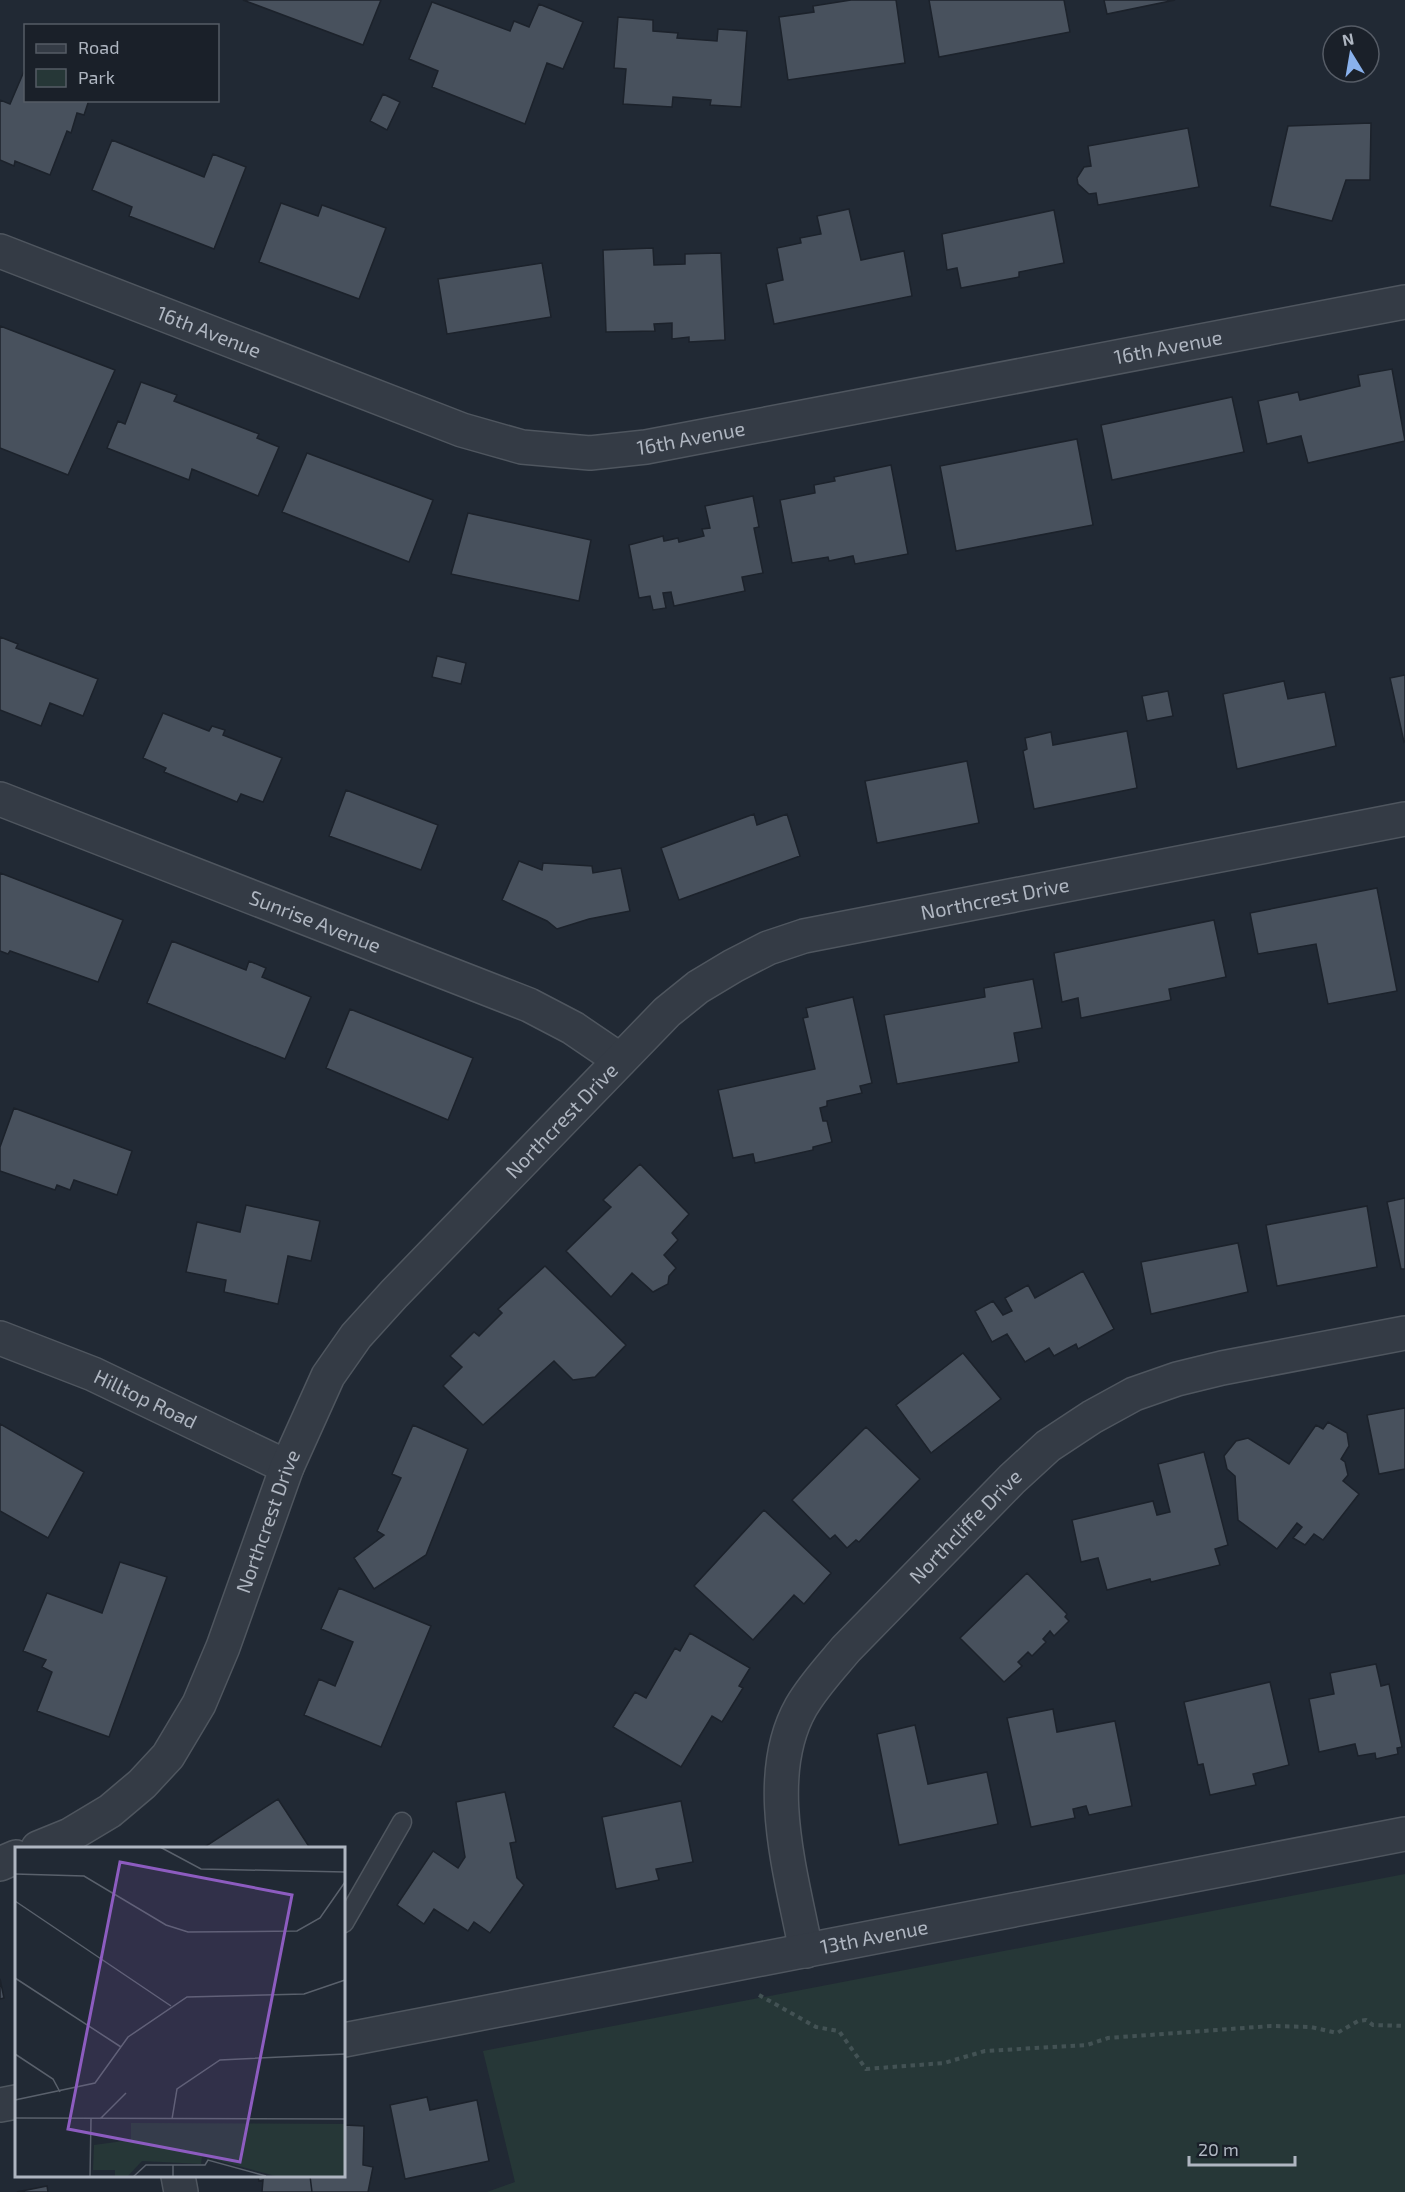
<svg xmlns="http://www.w3.org/2000/svg" width="1405" height="2192" viewBox="0 0 1405 2192" font-family="'Exo 2',sans-serif">
	<rect width="100%" height="100%" fill="#212934"/>
	<!-- green -->
	<path fill="#263737" d="M1405,1874v318h-918l28,-10 -32,-131z"/>
	<!-- building -->
	<path fill="#48515d" stroke="#1c222b" stroke-width="1.5" d="M243,0h138l-18,45z
		M851,0h45l9,63 -117,17 -9,-63 35,-5 -1,-6z
		M929,0h135l6,32 -131,25z
		M1104,0h71l-68,14z
		M432,2l78,29 4,-10 15,6 10,-23 44,18 -20,47 -16,-6 -22,61 -93,-37 6,-16 -29,-12z
		M618,17l35,3v11l25,2 -1,5 40,3 1,-12 29,2 -6,76 -31,-2 1,-5 -38,-3 -1,10 -49,-3 3,-35 -12,-1z
		M25,69l1,31h63l-5,15 -7,-2 -6,20 -4,-2 -17,44 -35,-14 -1,5 -14,-6v-60l10,4z
		M383,94l17,8 -13,28 -17,-9z
		M1371,123l-1,57h-24l-14,41 -62,-15 18,-80z
		M1188,128l11,59 -101,18 -2,-12 -7,1 -11,-10 -1,-6 7,-11 7,-1 -3,-20z
		M112,140l92,37 9,-23 33,13 -32,82 -85,-33 3,-9 -40,-17z
		M281,203l37,13 4,-11 64,23 -27,71 -100,-37z
		M849,209l12,51 43,-9 8,45 -138,28 -8,-40 17,-4 -6,-32 24,-5 -1,-5 21,-4 -4,-18z
		M1054,210l10,53 -45,9v5l-58,11 -4,-20 -10,2 -5,-36z
		M653,248l1,17 31,-1v-10l36,-1 4,87 -36,2v-5l-17,2v-16l-18,1 1,7 -49,1 -3,-82z
		M542,263l9,54 -104,17 -9,-55z
		M0,326l115,44 -47,105 -68,-27z
		M1392,369l13,72 -97,22 -7,-27 -34,8 -9,-43 40,-9 2,8 60,-14 -2,-11z
		M141,382l36,13 -3,6 85,33 -2,4 22,9 -21,49 -66,-27 -3,11 -82,-32 11,-27 7,3z
		M1232,397l12,55 -132,28 -11,-55z
		M1077,439l16,86 -137,26 -16,-85z
		M307,453l126,47 -24,62 -127,-50z
		M891,465l17,89 -53,10 -2,-8 -24,5 -1,-4 -36,6 -12,-63 35,-7 -1,-8 21,-4 -1,-4z
		M753,496l6,31 -5,1 9,45 -21,4 3,14 -71,15 -3,-14 -8,1 3,15 -13,2 -3,-14 -11,2 -10,-53 34,-9 1,5 14,-3 1,4 25,-6 -2,-7 8,-1 -5,-22z
		M468,513l123,27 -12,61 -128,-27z
		M0,637l18,7 -2,4 82,31 -15,37 -33,-13 -9,23 -41,-16z
		M437,656l29,7 -5,21 -29,-7z
		M1405,675v66l-1,1 -14,-64z
		M1284,681l4,18 37,-7 11,54 -99,23 -14,-75z
		M1168,691l5,25 -26,5 -5,-25z
		M163,713l46,18 3,-5 13,4 -2,5 59,23 -19,44 -22,-8 -4,8 -73,-30 2,-4 -23,-10z
		M1127,731l10,57 -103,21 -11,-58 4,-2 -2,-11 26,-6 2,13z
		M967,761l12,62 -102,20 -12,-62z
		M346,790l92,35 -17,45 -92,-34z
		M754,814l3,11 30,-11 13,42 -121,44 -18,-52z
		M519,861l23,9 1,-7 49,3 1,7 28,-5 9,43 -41,8 -32,10 -10,-8 -45,-21z
		M0,873l123,47 -25,62 -88,-31 -2,3 -8,-3z
		M1377,888l20,103 -69,13 -12,-60 -58,10 -8,-41z
		M1214,920l12,57 -57,12 2,11 -90,18 -3,-20 -16,4 -8,-49z
		M172,941l74,29 3,-9 17,7 -4,9 49,20 -26,62 -138,-56z
		M1033,979l9,49 -28,5 5,29 -122,22 -13,-69 101,-18 -1,-9z
		M853,997l19,86 -12,3 2,7 -35,8v5l-7,2 3,13h4l5,21 -19,5v3l-58,13 -2,-9 -20,4 -15,-68 97,-21 -12,-51 5,-1 -2,-9z
		M350,1009l123,49 -25,62 -122,-52z
		M14,1108l118,43 -15,44 -43,-15 -4,10 -13,-5 -2,5 -55,-19v-24z
		M640,1164l49,50 -17,19 6,7 -14,15 12,13 -7,8 -1,8 -15,8 -21,-19 -21,24 -45,-46 45,-44 -8,-7z
		M1405,1198v71h-4l-14,-67z
		M246,1205l74,16 -9,40 -23,-5 -10,48 -54,-12 2,-12 -40,-8 11,-50 43,10z
		M1367,1206l10,61 -100,19 -11,-61z
		M1238,1243l10,49 -97,22 -10,-52z
		M545,1266l81,79 -31,32 -22,3 -19,-19 -71,64 -40,-39 19,-19 -12,-11 24,-24 5,4 23,-23 -4,-4z
		M1083,1271l31,58 -36,20 -2,-5 -22,12 -5,-8 -24,14 -18,-28 -15,8 -17,-31 18,-10 10,14 9,-4 -7,-13 23,-13 7,13z
		M963,1353l38,46 -70,54 -35,-48z
		M1405,1408v61l-26,5 -12,-59z
		M1328,1422l19,11 2,13 -8,13 4,3 3,13 -5,6 16,13 -36,46 -9,-6 -9,11 -12,-7 9,-11 -5,-4 -20,26 -39,-29 -3,-44 -8,-7 -3,-13 12,-15 12,-3 41,26 27,-39 7,4z
		M0,1424l84,48 -36,66 -48,-27z
		M413,1425l55,24 -42,106 -52,34 -20,-31 30,-23 -7,-4 24,-53 -9,-4z
		M866,1427l54,52 -61,63 -3,-2 -9,8 -12,-13 -5,4 -38,-39z
		M1204,1452l24,93 -13,4 5,16 -69,17 -1,-3 -43,11 -9,-32 -17,4 -9,-42 81,-19 4,14 13,-3 -12,-48z
		M764,1510l67,63 -27,31 -10,-9 -41,45 -59,-54z
		M120,1562l47,15 -58,160 -72,-26 15,-39 -10,-5 4,-7 -23,-9 24,-58 55,20z
		M1027,1573l40,41 -2,3 4,4 -15,15 -4,-5 -7,8 3,3 -14,14 -4,-4 -10,10 4,4 -18,16 -44,-44z
		M339,1588l92,38 -50,121 -77,-32 15,-36 16,7 18,-44 -32,-13z
		M690,1633l60,35 -11,18 4,2 -21,34 -10,-6 -31,51 -68,-40 22,-35 11,6 29,-50 5,3z
		M1376,1664l5,22 8,-2 13,63 -5,1 1,6 -22,5 -1,-6 -17,3 -3,-12 -36,8 -10,-53 25,-5 -4,-21z
		M1270,1682l19,83 -36,9 3,11 -46,10 -7,-31 -5,1 -14,-63z
		M1053,1709l4,23 58,-11 17,85 -43,9 -3,-9 -13,3 2,9 -44,9 -24,-109z
		M915,1725l13,59 59,-12 11,52 -99,21 -22,-111z
		M505,1792l11,50 -6,1 7,35 7,7 -34,48 -16,-11 -6,9 -34,-22 -10,15 -27,-19 36,-54 25,17 7,-11 -9,-55z
		M278,1799l32,49h-107z
		M681,1801l12,61 -37,7 3,11 -43,9 -14,-72z
		M0,1979l4,19 -4,1z
		M427,2097l3,13 47,-10 12,61 -84,18 -15,-74z
		M344,2125l20,1 -1,39 10,2 -5,25h-56l-2,-16h34z
		M258,2176h52l2,16h-50l1,-12 -4,1z
		M47,2186l1,6h-31z"/>
	<g fill="none" stroke-linecap="round" stroke-linejoin="round">
		<defs>
			<path id="service" d="M344,1923l58,-101"/>
			<g id="minor">
				<path id="s1" d="M0,251l462,179 60,17 68,6 56,-6 759,-145"/>
				<path id="s2" d="M0,799l529,206 44,23 47,32"/>
				<path id="s3" d="M0,1338l93,36 194,93"/>
				<path id="s4" d="M38,1848l32,-13 40,-24 32,-27 26,-28 31,-52 24,-57 64,-180 41,-91 28,-40 38,-42 273,-282 31,-25 35,-21 35,-18 36,-12 601,-117"/>
				<path d="M0,1864l16,-7"/>
				<path id="s5" d="M806,1951c-14,-75 -45,-173 -5,-244 12,-21 29,-39 45,-58l166,-170 36,-33 44,-29 42,-23 43,-15 45,-11 183,-35"/>
				<path id="s6" d="M344,2040l1061,-206"/>
				<path d="M0,2105l16,-3"/>
				<path d="M178,2176l3,16"/>
			</g>
		</defs>
		<!-- service casing -->
		<use href="#service" stroke="#4f565f" stroke-width="21"/>
		<!-- minor casing -->
		<use href="#minor" stroke="#4f565f" stroke-width="36"/>
		<!-- path -->
		<path stroke="#435254" stroke-width="4" stroke-dasharray="4.5 4.5" stroke-linecap="butt" d="M759,1995l57,32 23,4 27,38 78,-6 41,-12 102,-6 21,-7 163,-12 40,1 26,6 21,-12 8,-1 7,5 32,1"/>
		<!-- service -->
		<use href="#service" stroke="#343b45" stroke-width="18"/>
		<!-- minor -->
		<use href="#minor" stroke="#343b45" stroke-width="33"/>
	</g>
	<g text-anchor="middle" stroke-width="5" stroke-linejoin="round" paint-order="stroke">
		<!-- street labels -->
		<g font-size="20" fill="#afb6c1" stroke="#1a2029">
			<text dy="7" stroke="none"><textPath href="#s1" startOffset="224">16th Avenue</textPath></text>
			<text dy="7" stroke="none"><textPath href="#s1" startOffset="1214">16th Avenue</textPath></text>
			<text dy="7" stroke="none"><textPath href="#s1" startOffset="728">16th Avenue</textPath></text>
			<text dy="7" stroke="none"><textPath href="#s4" startOffset="1425">Northcrest Drive</textPath></text>
			<text dy="7" stroke="none"><textPath href="#s2" startOffset="338">Sunrise Avenue</textPath></text>
			<text dy="7" stroke="none"><textPath href="#s4" startOffset="921">Northcrest Drive</textPath></text>
			<text dy="7" stroke="none"><textPath href="#s3" startOffset="158">Hilltop Road</textPath></text>
			<text dy="7" stroke="none"><textPath href="#s4" startOffset="417">Northcrest Drive</textPath></text>
			<text dy="7" stroke="none"><textPath href="#s5" startOffset="494">Northcliffe Drive</textPath></text>
			<text dy="7" stroke="none"><textPath href="#s6" startOffset="540">13th Avenue</textPath></text>
		</g>
	</g>
	<!-- overview -->
	<g transform="translate(15 1847)">
		<rect width="330" height="330" fill="#212934"/>
		<path d="M116,276l214,1v53h-66l-77,-21 -1,8 -59,-3 -15,16h-12v-7h-22l1,-25 37,-5z" fill="#263737"/>
		<path fill="none" stroke="#5a616c" stroke-width="1.5" d="M145,0l41,22 144,3M0,27l69,2 82,49 22,7 109,-1 23,-13 25,-36M0,54l156,105M0,131l106,69M0,207l38,25 7,13M0,253l80,-17 33,-46 59,-40 117,-3 41,-14M0,271l330,1M85,272l26,-26M157,272l5,-30 43,-29 125,-6M158,318h32l3,-5 58,16M75,330l1,-58M118,330l13,-12h27v12"/>
		<path fill="#8d5cc0" fill-opacity="0.15" stroke="#8d5cc0" stroke-width="3" d="M105,15l172,33 -52,267 -172,-33z"/>
		<rect width="330" height="330" fill="none" stroke="#afb6c1" stroke-width="3"/>
	</g>
	<!-- legend -->
	<rect x="24" y="24" width="195" height="78" fill="#1a2029" stroke="#565c66" stroke-width="1.5"/>
	<rect x="36" y="44" width="30" height="9" fill="#343b45" stroke="#565c66" stroke-width="1.5"/>
	<text x="78" y="54" font-size="18" fill="#afb6c1">Road</text>
	<rect x="36" y="69" width="30" height="18" fill="#263737" stroke="#565c66" stroke-width="1.5"/>
	<text x="78" y="84" font-size="18" fill="#afb6c1">Park</text>
	<!-- north arrow -->
	<g transform="translate(1351 54) rotate(349)"><circle r="28" fill="#1a2029" stroke="#565c66" stroke-width="1.5"/>
	<path d="M0-4.5L10 22L0 15L-10 22Z" fill="#89b1ec"/>
	<text y="-9" font-size="16" font-weight="bold" text-anchor="middle" fill="#afb6c1">N</text>
	</g>
	<!-- scale -->
	<path d="M1189 2156v9h106v-9" fill="none" stroke="#afb6c1" stroke-width="3"/>
	<text x="1198" y="2156" font-size="18" fill="#afb6c1" stroke="#1a2029" stroke-width="4.5" paint-order="stroke">20 m</text>
</svg>
